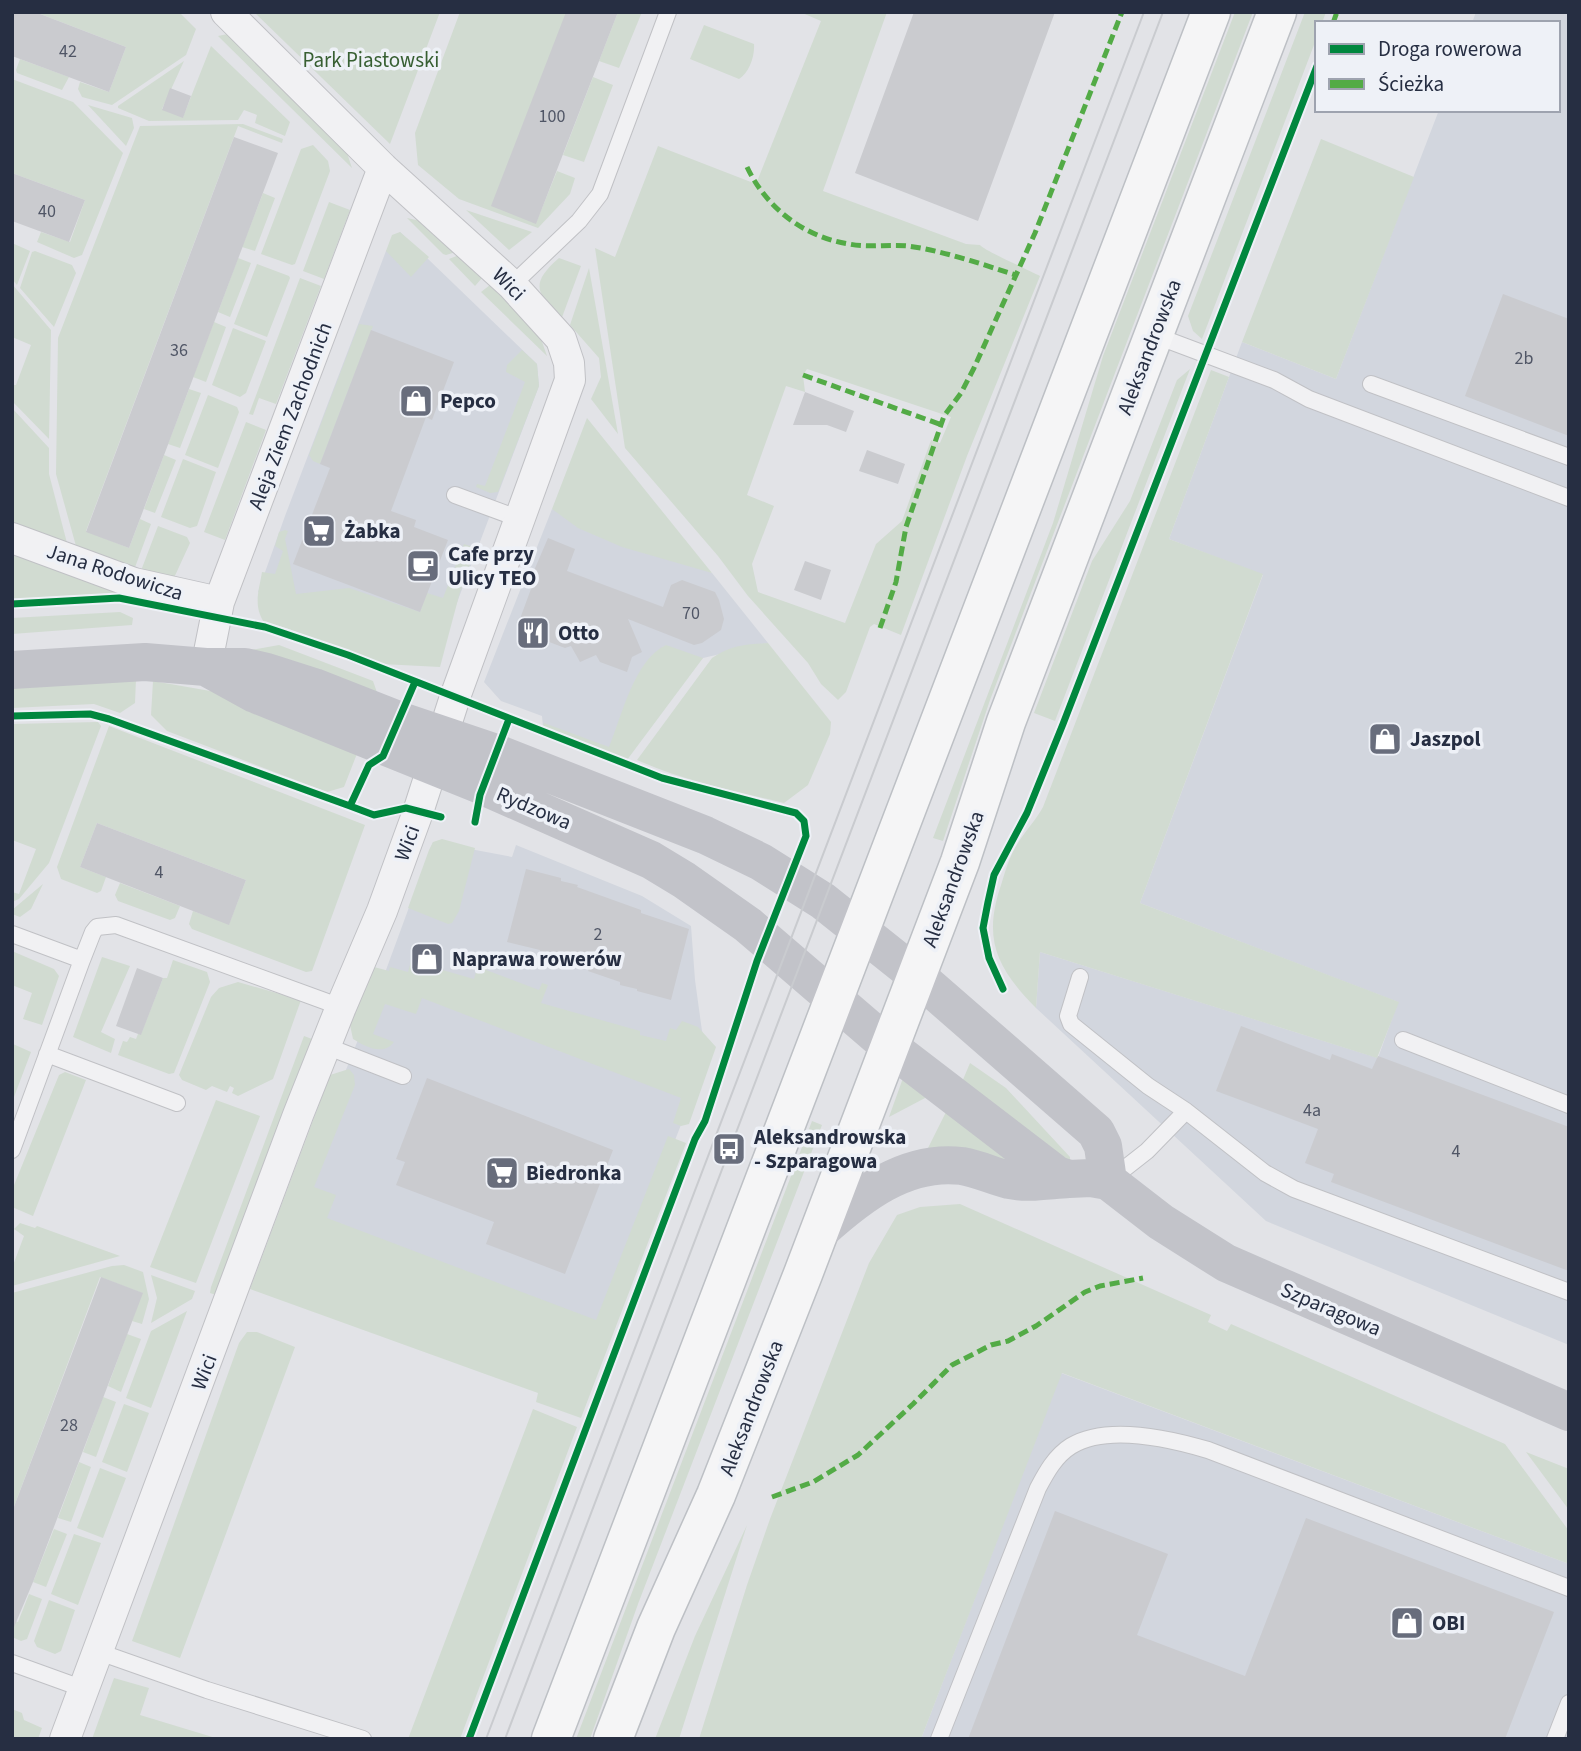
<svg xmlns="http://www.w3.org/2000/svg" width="1581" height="1751" viewBox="0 0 1581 1751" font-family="'Source Sans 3',sans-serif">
	<rect width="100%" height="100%" fill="#e2e3e7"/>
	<!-- built -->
	<path fill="#d2d6de" d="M1476,12h93v1333l-303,-124 -230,-213 4,-56 338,106 20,-56 -258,-99 123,-328 -94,-36 73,-197 94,37 103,-269h119v-87h-86z
		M400,232l137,132 2,22 -100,264 -181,-58 27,-76 101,-265z
		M552,509l160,64 56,70 -65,15 -94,90 -66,-21 -1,-11 -41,-15 -17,-19z
		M433,842l79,15 4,-12 126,51 49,30 4,54 7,51 7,21 -109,283 -313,-118 99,-247z
		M1061,1373l508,191v175h-648z"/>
	<!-- green -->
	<path fill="#d1dbd1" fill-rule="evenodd" d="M35,12h144l17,17 -10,26 -74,50 -30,-8 -4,-8 2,-7 29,10 17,-45z
		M254,12h186l-50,132z
		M460,12h106l-30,211 21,-52 18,7 -5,16 -32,34 -79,-29 -41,-34 -3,-32z
		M618,12h24l-23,56 -20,-7z
		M800,12h87l-64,179 143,53 14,1c5,6 49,25 60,31l-73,180 -66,179 -27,-11 -4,3 -24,65 -8,8 -17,-16 -13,-21 -60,-67 -30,-40 -93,-108 -30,-200 20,9 43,-111 98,38 65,-163zM807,369l144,48 -11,26 -9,-3 -29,81 -26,23 -31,79 -87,-31 -6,-28 22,-58 -27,-11 39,-109 19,6 -2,-17z
		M1235,12h18l-263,688 -47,141 -10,-3 120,-315 50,-167z
		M1305,12h21l-4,11h-5v14l-115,302 -9,-8 -5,-15z
		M704,25l50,19c1,12 -5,29 -15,35l-49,-20z
		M228,34l117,113 7,21 -134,-132z
		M211,46l79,76 -5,14 -30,-13 2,-8 -13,-5 -6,10 -89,1 -31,-13v-2l66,-45 -22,48 21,8z
		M20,59l49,18 -7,13 -45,-17 -1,-3z
		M593,77l20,8 -29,77 -21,-7z
		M12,79l61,23 50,51 -41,102 -8,3 -37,-16 4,-10 29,10 15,-42 -73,-27z
		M88,105l44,13 2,10 -8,18z
		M243,124l40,15 -1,4 -44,-17 -152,405 43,17 11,-29 11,5 -17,46 -58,-24 -20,-72 2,-136 82,-212z
		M1321,139l93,38 -78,202 -94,-37z
		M313,145l15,16 2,10 -35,93 -3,1 -31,-11 40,-105z
		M263,193l12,5 -20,53 -13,-4z
		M329,202l21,8 -26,69 -21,-8z
		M466,210l66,22 -23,18z
		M407,218l14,3 35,31 -10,3 -3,-1z
		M400,232l29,25 -18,20 -25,-26 6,-16z
		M12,243l18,8 -13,34 -5,-6z
		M35,251l37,14 4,8 -22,54 -34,-39 12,-36z
		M459,255l23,23 -7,8 -26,-27z
		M238,258l13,5 -21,54 -12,-5z
		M559,258l22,8 -20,54c-23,-27 -33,-35 -2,-62z
		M257,264l32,12 1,2 -23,59 -33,-13z
		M589,268l29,166 -27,-35 10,-22 -2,-19 -29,-33z
		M300,278l21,8 -45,118 -17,-6 -6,17 -4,-1z
		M12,284l39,46 -2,109 -37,-38v-16h4l15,-40 -19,-8z
		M490,285l50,51 7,20 -66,-64z
		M214,322l12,5 -20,55 -13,-5z
		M359,324l14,2 -53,138 -7,-3 -4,-6z
		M233,328l33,13 -20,52 -6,4 -28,-12z
		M522,350l15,14 2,22 -41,106 -8,1 -14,-6 1,-3 8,2 40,-104 -19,-10 1,-7z
		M1190,369l-135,352 -21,-8 58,-152 38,-60 47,-121z
		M1211,370l18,7 -60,162 94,35 -123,329 259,99 -22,56 -337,-106 -4,56c-40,-41 -54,-69 -34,-126 4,-13 8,-27 16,-39 8,-13 18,-23 25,-36z
		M189,389l12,4 -21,55 -12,-4z
		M208,395l29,12 2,5 -21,56 -33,-13z
		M12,408l37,40v26l18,69 -55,-20z
		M587,418l125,155 -90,-26 -44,-19 -26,-19z
		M246,422l20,8 -41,110 -21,-8z
		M164,455l12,5 -21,53 -11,-4z
		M183,459l33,13 -19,54 -7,2 -29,-11z
		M158,526l29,11 3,6 -17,37 -29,-9 -2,-3z
		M285,530l3,1 -3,8 11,55 53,-6 71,24 7,-19 16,5 21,-54 12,4 -16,44 -20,75 -58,-3 -96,-36 -22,-6c-11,-17 -5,-31 -2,-50l13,2 8,-23 -8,-5 4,-14z
		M12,549l106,44 -106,6z
		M120,612l13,6 -1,7 -120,9v-16z
		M768,643l63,79 -1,12 -22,51 -24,18c-50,-12 -100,-22 -147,-43l75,-102c19,-13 34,-14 56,-15z
		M279,645l94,36 6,17 -128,-48z
		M666,645l37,13 -76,102 -84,-33 1,-4 65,24c13,-31 25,-87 57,-102z
		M136,679l-1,24 -15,10 -26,-9 -82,4v-22z
		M153,681l63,11 144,54 -16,41 -17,5 -160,-61 -16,-16z
		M98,722l3,4 -52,137 -30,36 -7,3v-10l7,2 17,-45 -24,-9v-116z
		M109,726l256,99 -53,146 -6,1 -114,-43 -3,-5 4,-13 36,13 17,-44 -149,-57 -17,44 26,10 -5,14 -4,2 -36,-14 -4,-12z
		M442,839l33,9 -16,63 -7,12 -4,1 -40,-16 21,-58 4,-8z
		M120,883l60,23 -5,12 -5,2 -52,-19 -3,-6z
		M43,884l-12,25 -11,8 -8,-3v-4z
		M12,951l42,18 5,7 -17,49 -19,-6 9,-26 -20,-8z
		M102,957l28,9 -29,66 14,7 -4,14 -38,-16z
		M173,960l34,12 3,10 -36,91 -5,1 -51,-19 5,-14 4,1 3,-5 6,2 2,-5h3l22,-56h4z
		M411,961l63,18 4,-14 3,1 4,-4 3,1 -2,7 53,20 3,-7 6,2 -7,18 99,28v4l26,6 4,-13 6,2 6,-9 16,6 18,20 -27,77 -8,2 -8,-3 8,-25 -259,-100 -6,16 -31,-10 -12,30 21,8c-11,14 -28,5 -41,-3l-3,-14 24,-58 15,4 1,-4 18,5z
		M238,982l63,18 -28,79 -35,17 -6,-3 2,-5 -4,-2 -3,6 -15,-6 -6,4 -24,-10 -3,-5 32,-78 8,-9z
		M304,1036l8,3 -96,256 -6,-2 1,-6z
		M13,1044l18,8 -17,45 -2,-1z
		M970,1063l36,25 64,69v5l-108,-80z
		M349,1069l5,6 1,10 -41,102 22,8 -9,23 269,102 72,-184 18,7 -105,275 -45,-16 2,-9 -288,-104 80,-214z
		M65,1072l21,8 -53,136 -21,-9v-17l47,-115z
		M903,1078l24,19 -38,20z
		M216,1100l44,16 -64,167 -46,-16z
		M946,1112l78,61 -99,-19z
		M812,1121l10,4 -184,479 -48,135h-14z
		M960,1204l251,111 -3,7 19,9 4,-7 274,120 64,87v33l-507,-191 -141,366h-222l48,-154 23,-66 99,-256 28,-48 23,-8z
		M20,1223l15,5 2,-2 83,30 -108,30v-18l12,-32 -10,-7z
		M124,1265l19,7 6,27 -7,25 -10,-3 10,-28 -42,-16 -88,235v-219l100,-27z
		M151,1275l44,16 -3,8 -41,24 6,-25z
		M187,1311l-36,97 -25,-10 25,-67z
		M247,1332h10l38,15 -115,311 -48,-17 107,-298z
		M127,1334l14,5 -20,53 -13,-6z
		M103,1397l13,5 -20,55 -13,-5z
		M124,1404l25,9 -22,59 -25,-10z
		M533,1409l44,18 -117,312h-52z
		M1526,1452l43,17v41z
		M79,1462l12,5 -20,55 -13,-4z
		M100,1468l26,10 -23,60 -26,-10z
		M747,1525l-68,214h-24l40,-103z
		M54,1529l13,5 -21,53 -13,-5z
		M74,1534l27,9 -23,62 -27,-11z
		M29,1594l13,5 -15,40 -6,2 -9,-4v-17l6,2z
		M49,1600l26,10 -14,41 -6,3 -18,-7 -3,-6z
		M114,1678l35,10 -9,27 79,24h-127z
		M12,1709l10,4 2,7 18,8 -4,11h-26z"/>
	<!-- building -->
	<path fill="#cacbcf" d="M12,12h23l91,35 -17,45 -97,-36z
		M566,12h52l-82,212 -45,-18z
		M914,12h141l-77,209 -123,-48z
		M170,88l21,8 -8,22 -21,-8z
		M234,137l44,16 -149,395 -43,-16z
		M12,173l73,27 -16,42 -57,-21z
		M1503,294l66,25v117l-104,-40z
		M371,330l83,32 -22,58 -6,-3 -35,94 25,9 -2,7 34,13 -28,72 -127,-48 37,-96 -10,-4z
		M805,392l49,19 -8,21 -19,-7h-34z
		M867,450l38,14 -7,20 -39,-13z
		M548,538l27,11 -8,22 96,36 8,-22 11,-5 33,12 4,8 5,19 -3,11 -19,13 -8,2 -66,-26 14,33 -10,5 -5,15 -27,-10 -4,-7 -16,7 -9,-16 -6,2 -37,-14 -7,-18 10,-27 -4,-2z
		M805,561l26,9 -10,30 -27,-10z
		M97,823l149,57 -17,45 -149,-58z
		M526,869l35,9v3l17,4 -1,2 64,23v3l48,16 -18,71 -34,-9v-2l-17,-4v-3l-32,-11 1,-2 -49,-16v-3l-33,-8z
		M137,968l26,10 -22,57 -25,-9z
		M1241,1026l89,34 2,-6 40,15 6,-13 191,71v144l-238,-89 3,-8 -29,-11 13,-34 -102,-38z
		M427,1078l186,72 -48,124 -79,-30 8,-22 -98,-37 9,-23 -9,-3z
		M101,1277l42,16 -110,289 -21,50v-120z
		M1055,1511l113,43 -31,81 108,41 61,-158 248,94 -49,127h-537z"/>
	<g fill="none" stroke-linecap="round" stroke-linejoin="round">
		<defs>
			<path id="lane" d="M512,285l67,-64 21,-27 68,-182
				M1154,335l120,45 35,19 260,99
				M1371,384l198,73
				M455,495l65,24
				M12,934l70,26 11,-28 4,-5 19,-2 225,82
				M1080,977l-12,39 3,8 77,62 38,25 79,62 29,16 275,103
				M1403,1040l166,65
				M326,1046l77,30
				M47,1054l130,49
				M12,1150l70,-190
				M1110,1180l37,-29 39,-40
				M99,1652l108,38 156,49
				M12,1663l72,26
				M939,1739l99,-251c8,-15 17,-32 33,-42 36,-22 100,-7 137,4l361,138
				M1555,1739l14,-36"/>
			<path id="street" d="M12,538l122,45 85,19
				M206,667l13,-65 164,-434
				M65,1739l233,-624 43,-108 41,-96 36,-99 37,-115 115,-317 -1,-17 -8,-24 -49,-54 -129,-117 -157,-156"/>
			<path id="primary" d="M551,1739l660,-1727
				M613,1739l43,-111 60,-133 87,-221 157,-412 46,-140 271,-710"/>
		</defs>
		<!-- lane casing -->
		<use href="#lane" stroke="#c0c1c5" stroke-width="18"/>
		<!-- street casing -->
		<use href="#street" stroke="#c0c1c5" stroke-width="32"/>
		<!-- primary casing -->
		<use href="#primary" stroke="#bdc0c5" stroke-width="41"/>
		<!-- lane -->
		<use href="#lane" stroke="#f1f1f3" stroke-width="16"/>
		<!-- street -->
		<use href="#street" stroke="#f1f1f3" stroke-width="30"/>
		<!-- secondary -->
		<path stroke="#c2c3c9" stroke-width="38" d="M206,667l49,27 228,92 168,74 33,20 64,45 142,122 167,128 12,4 22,-1 17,3 53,41 65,41 343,149
			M12,670l133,-8 61,5h39l22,5 47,15 84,33 98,33 209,82 56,27 62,39 94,75 179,156 7,14 5,35
			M820,1231c39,-35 85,-72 142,-65 17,3 31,10 47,14 19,4 40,0 60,-1"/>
		<!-- primary -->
		<use href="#primary" stroke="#f5f5f6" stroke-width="38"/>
		<!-- tram -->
		<path stroke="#c9cbcf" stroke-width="2" d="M486,1739l658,-1727
			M505,1739l658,-1727"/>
		<!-- quiet -->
		<path stroke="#53ab46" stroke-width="5" stroke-dasharray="10 5" stroke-linecap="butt" d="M1333,23l4,-11
			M747,167c19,40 56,70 102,77 19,4 39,0 59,2 36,5 73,18 108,29
			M803,375l139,50
			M880,628l16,-46 10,-55 38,-111 17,-23 13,-25 61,-135 87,-221
			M772,1497l41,-15 45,-27 55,-51 39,-39 39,-20 17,-4 28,-15 49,-34 15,-6 43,-8"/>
		<defs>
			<path id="cycleway" d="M12,604l107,-6 146,29 83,28 314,123 134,35 8,8 2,15 -49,125 -52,160 -10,18 -226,600
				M415,682l-32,74 -14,9 -19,41 24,9 32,-7 35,9
				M12,716l78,-2 19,5 241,87
				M475,822l5,-27 29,-76
				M1003,989l-14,-31 -6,-30 5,-26 6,-27 33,-62 36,-89 254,-658"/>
		</defs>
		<!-- cycleway casing -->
		<use href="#cycleway" stroke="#eef1f7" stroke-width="11"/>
		<!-- cycleway -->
		<use href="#cycleway" stroke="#00873e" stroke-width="7"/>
	</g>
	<!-- icons -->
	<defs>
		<symbol id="shop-square" viewBox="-11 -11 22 22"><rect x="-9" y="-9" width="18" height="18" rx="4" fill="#686d7c" stroke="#eef1f7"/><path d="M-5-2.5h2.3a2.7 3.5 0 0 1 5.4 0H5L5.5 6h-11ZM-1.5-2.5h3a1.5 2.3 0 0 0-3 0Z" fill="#fff"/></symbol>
		<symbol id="supermarket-square" viewBox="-11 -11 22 22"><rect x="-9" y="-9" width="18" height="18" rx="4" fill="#686d7c" stroke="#eef1f7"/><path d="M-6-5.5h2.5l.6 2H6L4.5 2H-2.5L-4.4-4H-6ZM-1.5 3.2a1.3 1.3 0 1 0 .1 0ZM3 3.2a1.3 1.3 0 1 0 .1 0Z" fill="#fff"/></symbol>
		<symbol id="cafe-square" viewBox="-11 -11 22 22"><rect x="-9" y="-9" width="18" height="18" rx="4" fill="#686d7c" stroke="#eef1f7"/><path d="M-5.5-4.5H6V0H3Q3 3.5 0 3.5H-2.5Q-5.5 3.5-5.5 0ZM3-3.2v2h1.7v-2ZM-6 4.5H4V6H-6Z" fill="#fff"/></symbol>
		<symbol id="restaurant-square" viewBox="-11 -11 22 22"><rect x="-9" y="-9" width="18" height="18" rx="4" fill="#686d7c" stroke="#eef1f7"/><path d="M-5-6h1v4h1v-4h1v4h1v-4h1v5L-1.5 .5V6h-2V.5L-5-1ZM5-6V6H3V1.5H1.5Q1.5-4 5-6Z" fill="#fff"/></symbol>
		<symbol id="bus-square" viewBox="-11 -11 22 22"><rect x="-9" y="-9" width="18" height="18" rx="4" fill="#686d7c" stroke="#eef1f7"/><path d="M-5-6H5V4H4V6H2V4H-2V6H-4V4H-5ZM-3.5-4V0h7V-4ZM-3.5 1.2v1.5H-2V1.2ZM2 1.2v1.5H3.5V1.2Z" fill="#fff"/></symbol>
	</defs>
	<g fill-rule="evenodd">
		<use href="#shop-square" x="397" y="382" width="38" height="38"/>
		<use href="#supermarket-square" x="300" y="512" width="38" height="38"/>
		<use href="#cafe-square" x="404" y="547" width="38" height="38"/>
		<use href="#restaurant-square" x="514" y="614" width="38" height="38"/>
		<use href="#shop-square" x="1366" y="720" width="38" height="38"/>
		<use href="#shop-square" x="408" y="940" width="38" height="38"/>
		<use href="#bus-square" x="710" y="1130" width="38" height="38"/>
		<use href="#supermarket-square" x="483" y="1154" width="38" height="38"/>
		<use href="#shop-square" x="1388" y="1604" width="38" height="38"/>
	</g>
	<g text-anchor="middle" stroke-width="7" stroke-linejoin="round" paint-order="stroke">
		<!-- number labels -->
		<g font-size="18" fill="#505666">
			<text x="68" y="57">42</text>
			<text x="552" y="122">100</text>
			<text x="47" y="217">40</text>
			<text x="179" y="356">36</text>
			<text x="1524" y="364">2b</text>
			<text x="691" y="619">70</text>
			<text x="159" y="878">4</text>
			<text x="598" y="940">2</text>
			<text x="1312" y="1116">4a</text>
			<text x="1456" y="1157">4</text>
			<text x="69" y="1431">28</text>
		</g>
		<!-- park labels -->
		<g font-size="21" fill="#375f32" stroke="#eef1f7">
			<text x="371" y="67">Park Piastowski</text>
		</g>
		<!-- street labels -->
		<g font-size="21" fill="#262e42" stroke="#eef1f7">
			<text transform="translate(509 284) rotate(45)" y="7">Wici</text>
			<text transform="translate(1149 347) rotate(-69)" y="7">Aleksandrowska</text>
			<text transform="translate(290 416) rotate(-69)" y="7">Aleja Ziem Zachodnich</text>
			<text transform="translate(115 572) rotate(18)" y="7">Jana Rodowicza</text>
			<text transform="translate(534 808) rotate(23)" y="7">Rydzowa</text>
			<text transform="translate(407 843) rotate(-70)" y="7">Wici</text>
			<text transform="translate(953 879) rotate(-70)" y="7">Aleksandrowska</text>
			<text transform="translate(1331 1309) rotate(23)" y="7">Szparagowa</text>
			<text transform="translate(204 1372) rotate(-69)" y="7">Wici</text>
			<text transform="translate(751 1408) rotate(-69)" y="7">Aleksandrowska</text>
		</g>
		<!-- poi labels -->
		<g font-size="21" font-weight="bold" fill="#262e42" stroke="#eef1f7" text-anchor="start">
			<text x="440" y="408">Pepco</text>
			<text x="344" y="538">Żabka</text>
			<text x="448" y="561">Cafe przy<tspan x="448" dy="24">Ulicy TEO</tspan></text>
			<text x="558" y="640">Otto</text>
			<text x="1410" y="746">Jaszpol</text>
			<text x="452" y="966">Naprawa rowerów</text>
			<text x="754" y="1144">Aleksandrowska<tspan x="754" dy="24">- Szparagowa</tspan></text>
			<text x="526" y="1180">Biedronka</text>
			<text x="1432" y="1630">OBI</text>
		</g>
	</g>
	<!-- border -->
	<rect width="1581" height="1751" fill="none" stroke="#262e42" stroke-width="28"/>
	<!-- legend -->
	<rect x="1315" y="21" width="245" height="91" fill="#eef1f7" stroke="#9ea3af" stroke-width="2"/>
	<rect x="1329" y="44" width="35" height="10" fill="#00873e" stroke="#9ea3af" stroke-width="2"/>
	<text x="1378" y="56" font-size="21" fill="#262e42">Droga rowerowa</text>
	<rect x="1329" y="79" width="35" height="10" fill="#53ab46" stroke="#9ea3af" stroke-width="2"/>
	<text x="1378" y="91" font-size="21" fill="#262e42">Ścieżka</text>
</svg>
